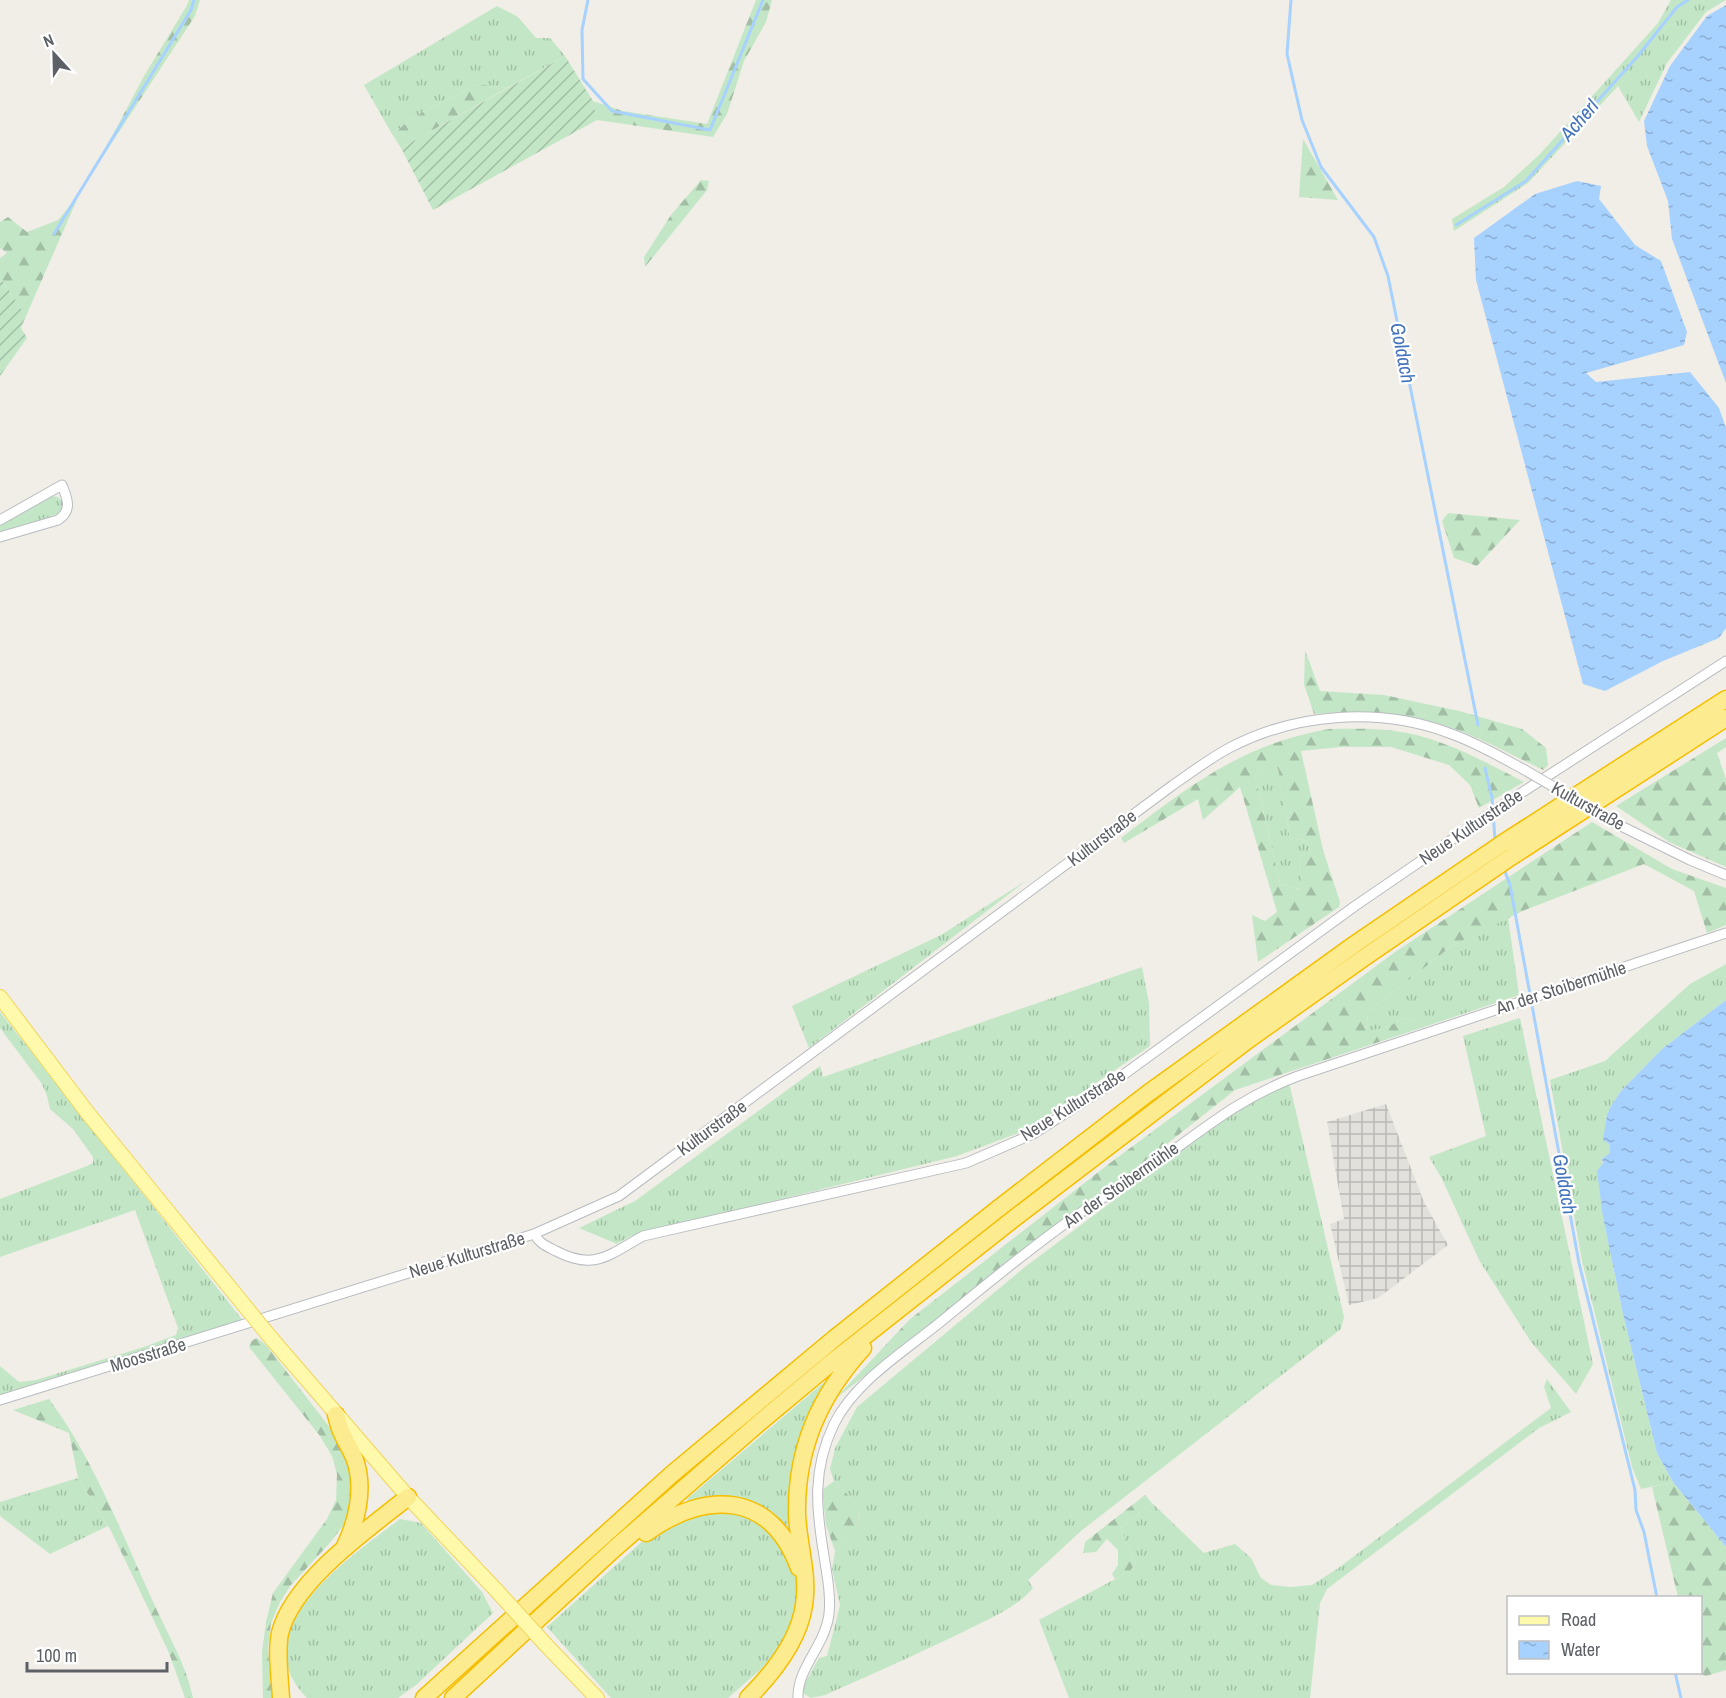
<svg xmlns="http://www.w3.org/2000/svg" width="1726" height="1698" viewBox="0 0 1726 1698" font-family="'Archivo Narrow',sans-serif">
	<defs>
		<pattern id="industrial-grid" width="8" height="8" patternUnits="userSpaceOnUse" patternTransform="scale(1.5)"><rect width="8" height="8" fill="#e1e0da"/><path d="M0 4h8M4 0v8" fill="none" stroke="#bab9b5"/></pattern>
		<pattern id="grass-tufts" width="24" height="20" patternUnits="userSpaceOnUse" patternTransform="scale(1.5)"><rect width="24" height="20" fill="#c3e7c6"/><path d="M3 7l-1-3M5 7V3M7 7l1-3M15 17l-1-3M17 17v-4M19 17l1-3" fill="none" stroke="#a2bfa5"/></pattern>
		<pattern id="forest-firs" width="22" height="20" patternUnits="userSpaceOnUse" patternTransform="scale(1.5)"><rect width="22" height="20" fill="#c3e7c6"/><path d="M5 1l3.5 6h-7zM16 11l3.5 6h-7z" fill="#a2bfa5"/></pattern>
		<pattern id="garden-furrows" width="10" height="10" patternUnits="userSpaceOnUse" patternTransform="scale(1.5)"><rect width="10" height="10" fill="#c3e7c6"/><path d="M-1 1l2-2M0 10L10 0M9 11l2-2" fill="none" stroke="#a2bfa5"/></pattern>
		<pattern id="water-ripples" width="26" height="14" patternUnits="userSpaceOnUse" patternTransform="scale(1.5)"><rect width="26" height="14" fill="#a7d1ff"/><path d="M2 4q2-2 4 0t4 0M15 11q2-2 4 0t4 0" fill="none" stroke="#8badd2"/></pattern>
	</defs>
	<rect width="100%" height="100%" fill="#f0eee6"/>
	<!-- industrial -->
	<path fill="url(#industrial-grid)" d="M1386,1104l38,98 24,43 -70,53 -29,7 -19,-81 14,-5 -17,-97z"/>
	<!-- grass -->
	<path fill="url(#grass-tufts)" d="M1671,0h55l-20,12 -39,51 -28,59 -21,-36 -90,97 -74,48 -2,-12 52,-32 36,-33 118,-131z
		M497,6l21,11 18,21h14l15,18 -58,32 -29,-4 -59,30 -27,20 -28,-49z
		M50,496l8,1 4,4 1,7 -3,5 -60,21v-10z
		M1278,767l12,71 17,3 4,12 -11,3 2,34 -22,-6 -25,-109z
		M1027,880l-218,168 -17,-42 149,-71z
		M1508,917l11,78 -95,32 -5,-7 -18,-2 -12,9 -23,5 2,-20 85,-67z
		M1726,964v36l-64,49 -41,42 -10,15 -4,36 3,4v8l-8,5 1,58 20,97 34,139 16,29 -32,7 -9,-22 -50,-206 -32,-181 55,-19 85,-77z
		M1142,967l7,36 1,43 -121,83 -72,27 -326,80 -14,8 -38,-16 56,-27 185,-135 3,11z
		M0,1012l244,310 -51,13 -193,60v-29l19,16 17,-2 108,-33 32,-12 2,-7 -43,-118 -135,47v-58l87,-33 6,-3v-6l-20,-28 -23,-20 -3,-13 -5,-12 -42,-56z
		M1520,1018l73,346 -17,30 -45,-52 -52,-82 -37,-81 -13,-22 57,-21 -23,-100z
		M1289,1082l55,235 -3,12 -260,202 -53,49 5,8c-16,20 -47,32 -70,44 -46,22 -92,43 -138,63l-14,3 -8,-5 1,-8 15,-27 8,-2 13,-51 -8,-36 3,-18 23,-19 1,-26 -25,-25 -4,-12 5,-21 22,-41 168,-140 213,-160z
		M829,1378l-30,65 1,109 -14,-24 -20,-16 -26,-12 -25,-4 -27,6 -1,-3z
		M1547,1379l24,33 -32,16 -212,161 -7,14 -10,95h-241l-30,-78 91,-49 6,-8 -16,-35 32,-25 52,50 31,-9 16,14 10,20 10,7 19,2 22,-2 25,-16 214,-161 -7,-21z
		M78,1478l30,48 -58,28 -50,-38v-14z
		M738,1510l34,18 24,44 2,19 -3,26 -17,32 -17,20 -33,29h-117l-64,-71 109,-98 22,-13z
		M400,1519l21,4 61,69 11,21 -77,72 -18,13h-91c-68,-68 45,-142 93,-179z"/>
	<!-- forest -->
	<path fill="url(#forest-firs)" fill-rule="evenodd" d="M189,0h11l-5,16 -101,154 50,-94 42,-69z
		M756,0h16l-6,22 -22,39 -17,53 -14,23 -116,-17 -4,-19 30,10 84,13z
		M478,84l29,4 -106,60 -9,-14 27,-20z
		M1303,139l35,61 -39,-3z
		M701,180l8,1 -2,9 -62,77 -1,-10 27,-42z
		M79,195l-53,121 -24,-36 -2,2v-24l7,-5 -7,-5v-26l8,-5 19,15 31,-12z
		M1448,513l72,7 -43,46 -23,-8 -12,-37z
		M1305,650l15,41 64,4 75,16 63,18 24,19 2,17 -5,5c-35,-17 -69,-36 -106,-47 -40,-12 -82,-13 -123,-9l-10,-30z
		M1329,729c22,0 44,-1 66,2 46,6 88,30 129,51l-45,26 -9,-23 -21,-20 -58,-18h-51l-39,4 22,99 17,52 -1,5 -81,55 -6,-47 13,6 12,-9 -37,-125 -37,33 -5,-21 -74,44 -3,-5c68,-52 121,-94 208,-109zM1278,768l12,70 17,3 4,11 -11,4 1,34 -21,-6 -25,-109z
		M1726,738v9l-9,6 9,26v88l-57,-25 -53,-36z
		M1592,822l80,47 54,19v37l-19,8 -13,-42 -50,-27 -119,46 -72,35 -85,67 -2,19 23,-4 12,-9 19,2 4,7 -189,63 -120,95 -112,80 -53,44 -115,90 74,-79 201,-157 285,-211z
		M257,1338l9,7 72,93 9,19 4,16 1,20 -1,16 -4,12 -19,24 -37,40 -11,17 -9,21 -3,25 4,50h-9l-1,-46 4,-30 7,-29 54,-74 9,-19 1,-26 -5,-18 -12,-20 -71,-89 2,-6z
		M49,1399c44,59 71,131 102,198 14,33 35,66 42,101h-8l-16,-45 -29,-62 -30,-62 -32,-51 -9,-45 -56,-23z
		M834,1481l25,25 -1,26 -23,19 -9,-26 -4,-35z
		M1673,1482l53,65v123l-20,6 -9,-3 3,-1v-74l-22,-1 -26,-110z
		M1145,1495l7,8 -32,25 16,35 -6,8 -15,8 -3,-5 6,-9v-15l-11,-11 -11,13 -13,1 2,-11z"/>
	<!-- garden -->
	<path fill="url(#garden-furrows)" d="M565,56l28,45 4,19 -164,90 -32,-62z
		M2,280l24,36 -5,12 6,10 -27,38v-94z"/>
	<!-- water -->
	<path fill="url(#water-ripples)" d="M1726,5v378l-54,-144 -4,-38 -21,-55 -3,-25 26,-55 37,-50z
		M1577,181l24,5 -2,13 36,46 26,16 26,71 -3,13 -98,28 10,9 94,-10 29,36 7,20v200l-7,10 -56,23 -58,30 -22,-7 -107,-404 -2,-42 61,-44z
		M1726,1000v547l-53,-65 -16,-29 -34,-139 -20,-97 -6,-46 6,-8 -1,-4 8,-6v-7l-3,-4 -4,-1 4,-26 4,-9 10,-15 41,-42z"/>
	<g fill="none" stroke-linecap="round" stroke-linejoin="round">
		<!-- stream -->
		<path stroke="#a7d1ff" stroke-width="3" d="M588,0l-6,30 1,49 29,32 98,19 53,-130
			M1291,0l-4,54 15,66 19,47 53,70 14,39 90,449
			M1456,225l70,-44 111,-124 40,-50 11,-7
			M54,234l137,-224 3,-10
			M1485,768l7,30 3,42
			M1504,869l6,16 69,378 56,227 1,20 8,22 13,66
			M1675,1672l6,26"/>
		<defs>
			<path id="minor" d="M0,520l62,-35c5,13 11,25 -4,35l-58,17
				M1619,825l71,35 36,15
				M534,1234c6,10 12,12 22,17 38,20 53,4 87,-15l323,-73 67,-29 75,-48 247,-180 149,-102 222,-143
				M0,1400l534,-166 85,-38 554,-411c19,-13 37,-27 58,-38 66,-34 148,-40 218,-14 26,9 50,23 74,36
				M798,1698c-1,-30 27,-52 31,-84 2,-19 -2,-39 -5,-58 -8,-48 -12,-86 10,-132 20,-41 69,-72 104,-100 44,-36 88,-73 135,-106 24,-17 48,-31 72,-47 53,-37 91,-72 153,-95l428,-143"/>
			<path id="primary" d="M0,997l87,115 157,193
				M271,1338l137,159 89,94
				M546,1645l51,53"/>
			<path id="motorway" d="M336,1415c2,6 3,13 6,18 4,10 11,19 14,30 8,27 1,58 -11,83
				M646,1533c60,-43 125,-42 153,35
				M281,1698c-1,-19 -5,-47 -1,-65 13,-52 87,-103 128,-136
				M424,1698l248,-224 163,-136 164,-130 148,-114 208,-150 148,-101 223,-144
				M453,1698l161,-149 145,-126 73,-61 180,-142 236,-180 117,-83 146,-100 215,-139
				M748,1698c25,-25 51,-57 56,-93 5,-31 -6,-61 -7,-91 -1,-66 23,-119 66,-166"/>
		</defs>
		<!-- minor casing -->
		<use href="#minor" stroke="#b8bbc0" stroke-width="11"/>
		<!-- primary casing -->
		<use href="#primary" stroke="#f2d55d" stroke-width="16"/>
		<!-- motorway casing -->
		<use href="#motorway" stroke="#f6be00" stroke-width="19"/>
		<!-- minor -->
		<use href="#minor" stroke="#fff" stroke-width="9"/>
		<!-- primary -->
		<use href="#primary" stroke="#fff9ac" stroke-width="14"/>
		<!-- motorway -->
		<use href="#motorway" stroke="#fdeb90" stroke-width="16"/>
		<defs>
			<path id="minor-bridge" d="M1523,769l96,56"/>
			<path id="primary-bridge" d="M244,1305l27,33
				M497,1591l49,54"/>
		</defs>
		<!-- minor-bridge casing -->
		<use href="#minor-bridge" stroke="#b8bbc0" stroke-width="11" stroke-linecap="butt"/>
		<!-- primary-bridge casing -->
		<use href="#primary-bridge" stroke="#f2d55d" stroke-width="16" stroke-linecap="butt"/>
		<!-- minor-bridge -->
		<use href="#minor-bridge" stroke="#fff" stroke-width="9"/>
		<!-- primary-bridge -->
		<use href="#primary-bridge" stroke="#fff9ac" stroke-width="14"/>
	</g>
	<g text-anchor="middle" stroke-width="4.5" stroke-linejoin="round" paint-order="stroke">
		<!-- street labels -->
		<g font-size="18" fill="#5d6166" stroke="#fff">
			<text transform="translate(1588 806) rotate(29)" y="6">Kulturstraße</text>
			<text transform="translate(1471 827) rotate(-34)" y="6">Neue Kulturstraße</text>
			<text transform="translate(1102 838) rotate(-37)" y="6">Kulturstraße</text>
			<text transform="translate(1561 988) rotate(-18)" y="6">An der Stoibermühle</text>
			<text transform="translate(1073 1105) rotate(-32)" y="6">Neue Kulturstraße</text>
			<text transform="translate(712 1128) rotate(-36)" y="6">Kulturstraße</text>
			<text transform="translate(1121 1185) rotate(-35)" y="6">An der Stoibermühle</text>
			<text transform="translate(467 1255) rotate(-17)" y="6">Neue Kulturstraße</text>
			<text transform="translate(148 1355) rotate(-17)" y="6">Moosstraße</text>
		</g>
		<!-- water labels -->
		<g font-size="20" font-style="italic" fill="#4474bb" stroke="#fff">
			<text transform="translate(1579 120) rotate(-49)" y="7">Acherl</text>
			<text transform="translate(1403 353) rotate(79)" y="7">Goldach</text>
			<text transform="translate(1565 1184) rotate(80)" y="7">Goldach</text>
		</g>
	</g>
	<!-- legend -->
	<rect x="1507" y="1596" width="195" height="78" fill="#ffffff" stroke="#bec0c2" stroke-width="1.5"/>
	<rect x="1519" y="1616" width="30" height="9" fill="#fff9ac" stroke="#bec0c2" stroke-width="1.5"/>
	<text x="1561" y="1626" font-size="18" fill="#5d6166">Road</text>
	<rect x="1519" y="1641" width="30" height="18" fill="url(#water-ripples)" stroke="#bec0c2" stroke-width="1.5"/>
	<text x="1561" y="1656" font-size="18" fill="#5d6166">Water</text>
	<!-- north arrow -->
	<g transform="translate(54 54) rotate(338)" stroke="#ffffff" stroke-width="4.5" paint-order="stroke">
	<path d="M0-4.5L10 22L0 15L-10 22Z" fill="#5d6166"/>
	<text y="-9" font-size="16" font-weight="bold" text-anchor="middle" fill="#5d6166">N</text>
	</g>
	<!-- scale -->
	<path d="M27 1662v9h140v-9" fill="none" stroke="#5d6166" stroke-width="3"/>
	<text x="36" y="1662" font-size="18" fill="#5d6166" stroke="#ffffff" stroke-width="4.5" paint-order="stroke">100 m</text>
</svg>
